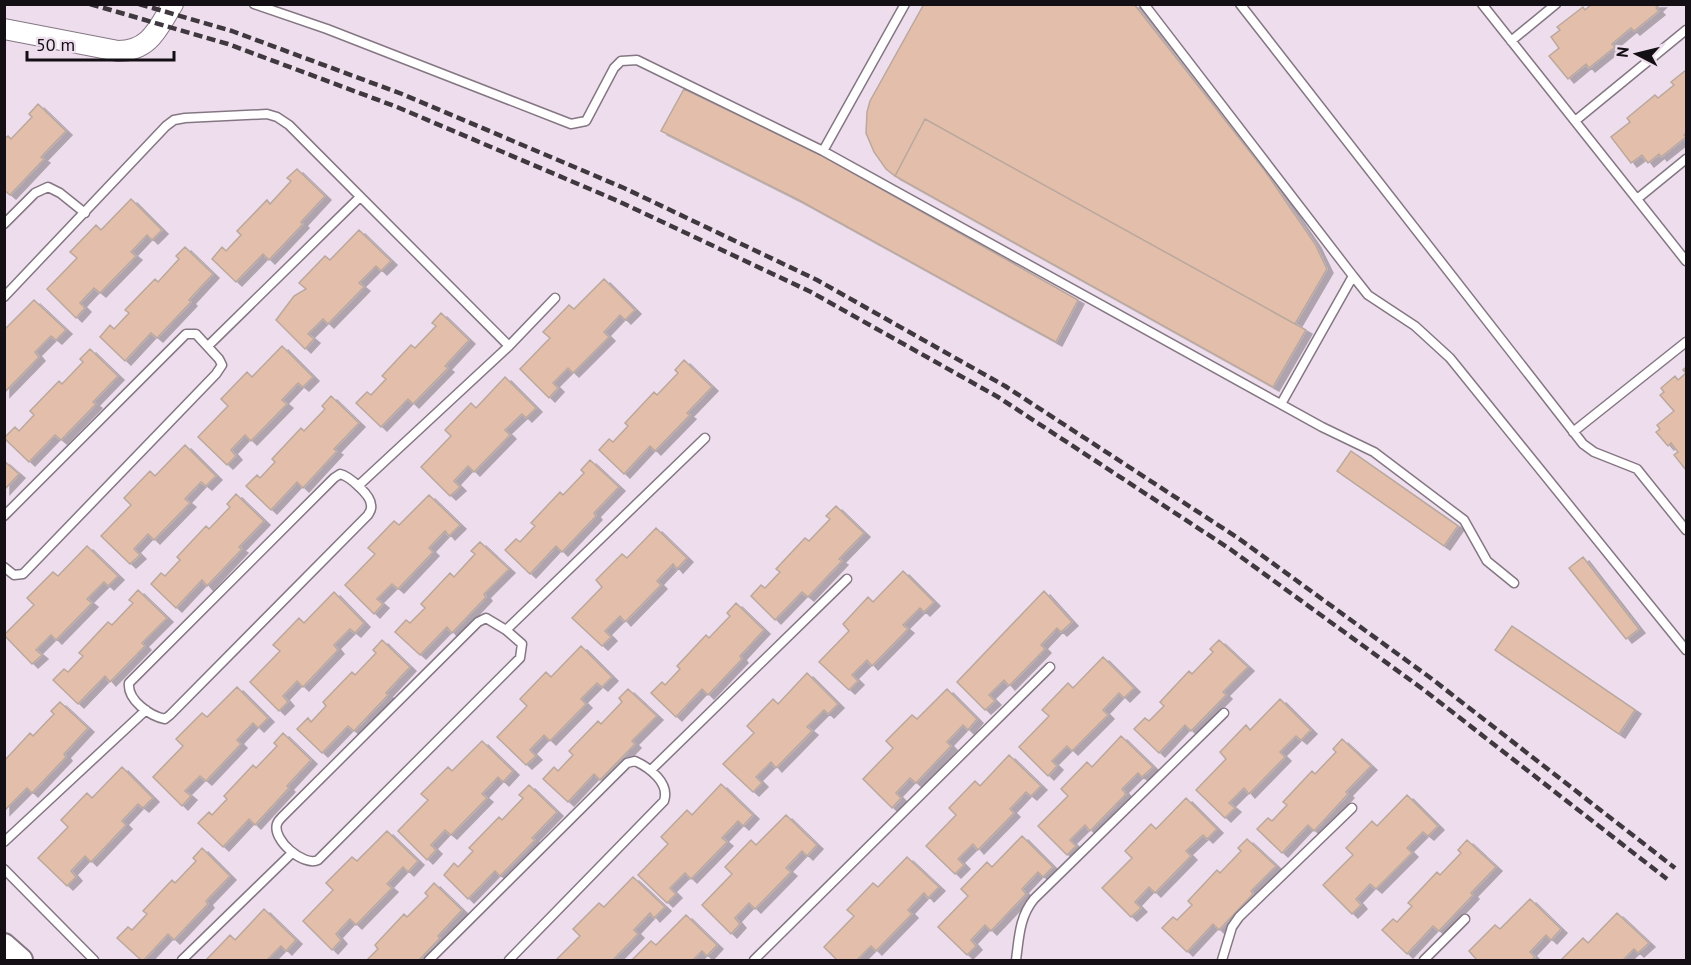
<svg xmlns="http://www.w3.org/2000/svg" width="1691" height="965" viewBox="0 0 1691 965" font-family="'PT Sans',sans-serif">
	<defs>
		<filter id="shadow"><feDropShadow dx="6" dy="4" stdDeviation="0" flood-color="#0004"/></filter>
	</defs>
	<rect width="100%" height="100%" fill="#eedeed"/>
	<!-- building -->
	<path fill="#e3bfab" stroke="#baa89e" stroke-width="1.5" filter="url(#shadow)" d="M924,4h210l131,167 50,73 12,25 -32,55 -370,-205 -30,57 -9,-7 -12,-17 -8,-19 1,-21 3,-11z
		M1592,4h68l-4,4 3,3 -25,20 -3,-3 -19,16 3,3 -26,21 -3,-4 -18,15 -19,-23 10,-8 -8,-11 9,-7 -3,-3 26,-20 2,3z
		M1686,70v63l-2,2 2,2 -25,20 -2,-3 -11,9 -6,-8 -11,8 -20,-26 19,-15 -3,-4 28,-23 3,3 16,-13 -3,-3z
		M684,89l137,66 257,145 -22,42 -259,-143 -136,-68z
		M38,104l28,27 -25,26 3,2 -34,36 -6,-5v-51l4,-3 3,3 21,-22 -3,-3z
		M925,119l381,211 -33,57 -378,-211z
		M297,169l28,27 -24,26 2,2 -34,36 -6,-6 -27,28 -24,-23 10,-12 4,4 15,-16 -4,-4 30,-31 3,4 21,-23 -4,-3z
		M131,199l31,31 -10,10 -5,-5 -16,17 5,4 -36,37 -6,-5 -14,15 5,5 -9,10 -29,-29 30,-31 -7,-6 26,-27 5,5z
		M359,230l32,31 -10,10 -5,-5 -17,17 5,4 -36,37 -5,-5 -15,15 6,5 -9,10 -29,-29 18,-24 12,-7 -7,-6 26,-27 5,4z
		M185,247l28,27 -24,26 2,2 -34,36 -6,-5 -26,28 -25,-24 10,-12 4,4 15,-16 -4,-3 30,-31 3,3 21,-23 -3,-3z
		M604,279l31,31 -10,10 -5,-5 -16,17 5,5 -36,36 -5,-5 -15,15 5,5 -9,10 -29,-29 30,-31 -7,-6 26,-27 5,4z
		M34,300l32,30 -10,10 -5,-4 -16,16 4,5 -35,36v-63z
		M441,313l28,27 -24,26 3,2 -35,36 -5,-5 -27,28 -25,-24 11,-11 4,3 15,-16 -4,-3 29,-31 4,3 21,-22 -4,-3z
		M282,346l31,31 -10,10 -5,-4 -16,17 5,4 -36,37 -6,-6 -14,15 5,6 -9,9 -29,-28 30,-31 -7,-7 26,-27 5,5z
		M90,349l28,27 -25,26 3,2 -35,36 -6,-5 -26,27 -25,-24 11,-11 4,4 15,-16 -4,-4 29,-30 3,3 21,-22 -3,-3z
		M684,360l28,27 -25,26 3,2 -35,36 -5,-5 -26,28 -25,-24 10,-11 4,3 15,-16 -3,-3 29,-31 3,3 21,-22 -3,-3z
		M1686,367v103l-12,-15 4,-3 -7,-9 -3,3 -12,-14 4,-3 -3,-4 17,-14 -14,-16 4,-3 -3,-4 14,-12 3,4 8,-7 -3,-3z
		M505,377l31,31 -10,10 -4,-4 -17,16 5,5 -36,37 -6,-6 -14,15 6,6 -10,9 -29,-29 30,-31 -6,-6 26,-27 5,5z
		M331,396l28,27 -25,26 3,2 -34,37 -6,-6 -26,28 -25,-24 11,-11 3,3 15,-16 -3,-3 29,-31 3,3 21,-22 -3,-3z
		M185,445l31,31 -10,10 -5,-4 -16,17 5,4 -36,37 -6,-6 -14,15 6,6 -10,9 -29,-28 30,-31 -7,-7 26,-27 5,5z
		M1351,451l107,75 -14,20 -107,-75z
		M590,460l29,27 -25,26 2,3 -34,36 -6,-6 -26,28 -25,-24 11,-11 4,3 15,-16 -4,-3 29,-31 3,3 21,-22 -3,-3z
		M4,461l15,13 -15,16z
		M236,494l28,27 -25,26 3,2 -35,37 -5,-6 -26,28 -25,-24 10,-11 4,3 15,-16 -3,-3 29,-31 3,3 21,-22 -3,-3z
		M429,495l31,30 -11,11 -4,-5 -16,17 4,4 -35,37 -6,-5 -15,15 6,5 -9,10 -29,-29 30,-31 -7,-6 26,-27 5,4z
		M836,506l28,27 -25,26 3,2 -34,36 -6,-5 -27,28 -24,-24 10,-11 4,3 15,-16 -4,-3 29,-31 4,3 21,-22 -4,-3z
		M656,528l31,30 -10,11 -4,-5 -16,17 4,4 -36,37 -5,-6 -15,15 6,6 -9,9 -30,-28 30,-31 -6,-7 26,-26 5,4z
		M480,542l29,27 -25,25 2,3 -34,36 -5,-6 -27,28 -25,-23 11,-12 4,3 15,-15 -4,-4 29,-31 4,4 21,-23 -4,-3z
		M87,546l31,30 -10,10 -4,-4 -17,17 5,4 -36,37 -5,-5 -15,15 6,5 -10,9 -28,-29 30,-30 -7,-7 26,-26 5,4z
		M1583,557l56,72 -13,10 -57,-71z
		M903,571l31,31 -10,10 -4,-4 -17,17 5,4 -36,37 -5,-6 -15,15 6,6 -9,9 -30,-28 30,-31 -6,-7 25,-27 5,5z
		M138,590l29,28 -25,25 3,3 -35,36 -5,-6 -27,28 -25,-24 11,-11 4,3 15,-16 -4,-3 29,-31 4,3 21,-22 -4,-3z
		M1044,591l28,31 -11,10 -4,-4 -16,17 4,4 -36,37 -5,-6 -15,15 6,6 -10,9 -28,-28z
		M334,592l30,31 -9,10 -5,-4 -16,16 4,5 -35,37 -6,-6 -14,15 5,6 -9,9 -29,-29 30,-31 -7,-6 26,-27 5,5z
		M736,603l28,27 -24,26 2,3 -34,36 -6,-6 -26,28 -25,-24 11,-11 3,3 15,-16 -3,-3 29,-31 3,3 21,-22 -3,-3z
		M1512,626l123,84 -16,24 -124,-84z
		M382,640l28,27 -24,26 2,2 -34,36 -6,-5 -26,27 -25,-24 11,-11 3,4 15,-16 -3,-4 29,-30 3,3 21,-22 -3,-3z
		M1219,640l29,27 -25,25 3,3 -35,36 -6,-6 -26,28 -25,-24 11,-11 4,3 15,-15 -4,-4 29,-31 3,3 21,-22 -3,-3z
		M581,646l31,31 -10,10 -5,-4 -16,16 5,5 -36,37 -6,-6 -14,15 6,6 -10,9 -29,-28 30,-31 -7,-7 26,-27 5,5z
		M1103,657l31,31 -10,10 -5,-5 -16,17 5,5 -36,36 -5,-5 -15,15 5,5 -9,10 -29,-29 30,-31 -7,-6 26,-27 5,5z
		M807,673l31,31 -10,10 -4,-4 -17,17 5,4 -36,37 -5,-6 -15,15 6,6 -9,9 -30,-28 31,-31 -7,-7 26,-27 5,5z
		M237,687l31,31 -10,10 -5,-5 -16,17 4,4 -35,37 -6,-5 -15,15 6,5 -9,10 -29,-29 30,-31 -7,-7 26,-26 5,4z
		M628,689l29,27 -25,25 3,3 -35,36 -6,-6 -26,28 -25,-23 11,-12 4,4 15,-16 -4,-4 29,-30 3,3 21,-22 -3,-4z
		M947,689l30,30 -9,11 -5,-5 -16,17 4,4 -35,37 -6,-5 -14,15 5,5 -9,10 -29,-29 30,-31 -7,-7 26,-26 5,4z
		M1280,699l31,31 -10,10 -5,-4 -16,16 5,5 -36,37 -5,-6 -15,15 6,5 -10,10 -29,-28 30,-31 -6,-7 26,-27 4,5z
		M60,702l28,26 -24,26 2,3 -34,36 -5,-5 -23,23v-50l26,-28 3,3 21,-22 -3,-3z
		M283,733l28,27 -24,26 2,2 -34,37 -6,-6 -26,28 -25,-24 11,-11 3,3 15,-16 -3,-3 29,-31 3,3 21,-22 -3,-3z
		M1121,736l32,31 -11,10 -4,-4 -16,16 4,5 -36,37 -5,-6 -15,15 6,6 -9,9 -29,-29 30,-30 -7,-7 26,-27 5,5z
		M1342,739l29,27 -25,26 2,2 -34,37 -6,-6 -26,28 -25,-24 11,-11 4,3 15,-16 -4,-3 29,-31 3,3 21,-22 -3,-3z
		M482,741l31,30 -10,11 -5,-5 -16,17 5,4 -36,37 -6,-5 -14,15 5,5 -9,10 -29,-29 30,-31 -7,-6 27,-27 4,4z
		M1009,755l32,31 -10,10 -5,-4 -16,17 4,4 -36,37 -5,-6 -15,15 6,6 -9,9 -29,-28 30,-31 -7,-7 26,-27 5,5z
		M122,767l31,31 -10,10 -5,-4 -16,17 4,4 -35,37 -6,-6 -14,15 5,6 -9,9 -29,-28 30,-31 -7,-7 26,-27 5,5z
		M721,784l32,31 -10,11 -5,-5 -16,17 5,4 -36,37 -6,-6 -15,15 6,6 -9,9 -29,-28 30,-31 -7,-7 26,-27 5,5z
		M529,785l28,27 -25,26 3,2 -35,36 -5,-5 -27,28 -24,-24 10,-12 4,4 15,-16 -4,-3 30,-31 3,3 21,-22 -4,-3z
		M1407,795l31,31 -10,10 -5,-4 -16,16 5,5 -36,36 -6,-5 -14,15 5,6 -9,9 -29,-29 30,-30 -7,-7 26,-27 5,5z
		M1186,798l31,31 -10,10 -4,-4 -17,16 5,5 -36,37 -6,-6 -14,15 6,6 -10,9 -29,-29 30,-30 -7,-7 26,-27 5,5z
		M786,815l31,30 -10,11 -5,-5 -16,17 5,4 -36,37 -6,-6 -14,15 5,6 -9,10 -29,-29 30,-31 -7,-7 26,-27 5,5z
		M387,831l31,30 -10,11 -5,-5 -16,17 5,4 -36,37 -6,-6 -14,15 5,6 -9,10 -29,-29 30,-31 -7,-7 26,-26 5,4z
		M1022,836l31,31 -10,10 -5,-5 -16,17 4,5 -35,37 -6,-6 -14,15 5,6 -9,9 -29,-28 30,-31 -7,-7 26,-27 5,5z
		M1247,839l29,27 -25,25 2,3 -34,36 -6,-6 -26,28 -25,-24 11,-11 4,3 15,-15 -4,-4 29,-31 3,3 21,-22 -3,-3z
		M1467,840l29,27 -25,26 2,2 -34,36 -6,-5 -26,28 -25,-24 11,-11 4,3 15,-16 -4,-3 29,-31 3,3 21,-22 -3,-3z
		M202,848l28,28 -24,25 2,3 -34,36 -6,-6 -24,26h-3l-24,-22 11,-11 4,3 15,-16 -4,-3 29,-31 3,3 21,-22 -3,-3z
		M907,857l32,30 -11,11 -4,-5 -16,17 4,4 -36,37 -5,-5 -14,14h-20l-13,-13 30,-31 -7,-6 26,-27 5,4z
		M633,877l32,30 -11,11 -4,-5 -16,17 4,4 -25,26h-57l24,-24 -7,-7 26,-26 5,4z
		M434,883l28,27 -24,26 2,2 -21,22h-52l11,-11 -3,-4 29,-31 3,3 21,-21 -3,-3z
		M1530,899l31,30 -10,11 -5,-5 -16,17 5,5 -4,3h-56l1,-1 -7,-8 26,-26 5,4z
		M264,909l32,31 -10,11 -5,-5 -14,14h-61l24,-25 5,5z
		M1617,913l32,30 -11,10 -4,-4 -11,11h-62l22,-22 5,5z
		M686,915l31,30 -10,11 -5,-5 -9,9h-61l19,-19 5,4z"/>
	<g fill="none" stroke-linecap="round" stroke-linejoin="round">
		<defs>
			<path id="service" d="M254,4l73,25 244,95 15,-3 28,-53 7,-7 16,-1 186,91
				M905,4l-82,147 499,276 52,25 90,68 23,41 27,22
				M1144,4l209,272
				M1240,4l343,440 11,8 43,17 49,61
				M1482,4l204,257
				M1511,41l45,-37
				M1575,121l111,-91
				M1637,199l49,-40
				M4,224l31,-31 13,-6 12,6 25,20
				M4,297l162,-171 8,-6 11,-2 82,-4 10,3 12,8 220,221
				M208,346l152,-149
				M1281,404l72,-128 15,19 47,31 35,32 236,292
				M1573,432l113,-90
				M340,474c9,2 31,21 31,31 1,5 -1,6 -3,10l-198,200 -5,4c-15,-3 -38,-19 -36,-36l205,-205z
				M358,486l151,-140 46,-48
				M4,516l182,-182h10l23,25 3,6 -6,9 -193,200 -9,1 -10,-8
				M486,618l20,12 16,14 -2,14 -202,202c-14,7 -46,-20 -41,-36 1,-3 3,-5 5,-7l196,-195z
				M506,630l199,-192
				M651,770l196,-191
				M4,842l142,-132
				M4,869l90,91
				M182,960l110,-107
				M429,960l198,-197 8,-2c15,7 35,22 29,40l-155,159
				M754,960l296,-293
				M1016,960c3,-21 3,-43 18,-61l190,-186
				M1222,960l10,-33 7,-10 113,-109
				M1424,960l41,-41"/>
			<path id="tertiary" d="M4,29l114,22c32,0 40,-23 55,-47"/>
			<path id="secondary" d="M4,945l17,15"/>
		</defs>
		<!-- service casing -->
		<use href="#service" stroke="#847783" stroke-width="11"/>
		<!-- tertiary casing -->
		<use href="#tertiary" stroke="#847783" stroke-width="22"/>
		<!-- secondary casing -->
		<use href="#secondary" stroke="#847783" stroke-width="26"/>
		<!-- service -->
		<use href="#service" stroke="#fff" stroke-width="8"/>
		<!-- tertiary -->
		<use href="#tertiary" stroke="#fff" stroke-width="20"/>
		<!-- secondary -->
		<use href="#secondary" stroke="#fff" stroke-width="22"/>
		<!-- rail -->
		<path stroke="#3f383f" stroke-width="4.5" stroke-dasharray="9 4.5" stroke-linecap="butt" d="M90,4l138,40 169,63 221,94 193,91 187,105 232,152 194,141 243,189
			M139,4l93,27 170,63 222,94 193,92 188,106 233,152 194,141 243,189"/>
	</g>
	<!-- border -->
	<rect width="1691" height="965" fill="none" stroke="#140f14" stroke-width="12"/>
	<!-- north arrow -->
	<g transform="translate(1637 54) rotate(277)" stroke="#eedeed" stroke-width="4.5" paint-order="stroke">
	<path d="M0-4.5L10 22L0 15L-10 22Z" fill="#140f14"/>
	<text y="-9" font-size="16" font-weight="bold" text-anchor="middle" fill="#140f14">N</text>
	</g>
	<!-- scale -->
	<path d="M27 51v9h147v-9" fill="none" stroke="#140f14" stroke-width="3"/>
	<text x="36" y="51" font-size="18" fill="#140f14" stroke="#eedeed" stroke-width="4.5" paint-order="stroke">50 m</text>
</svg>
